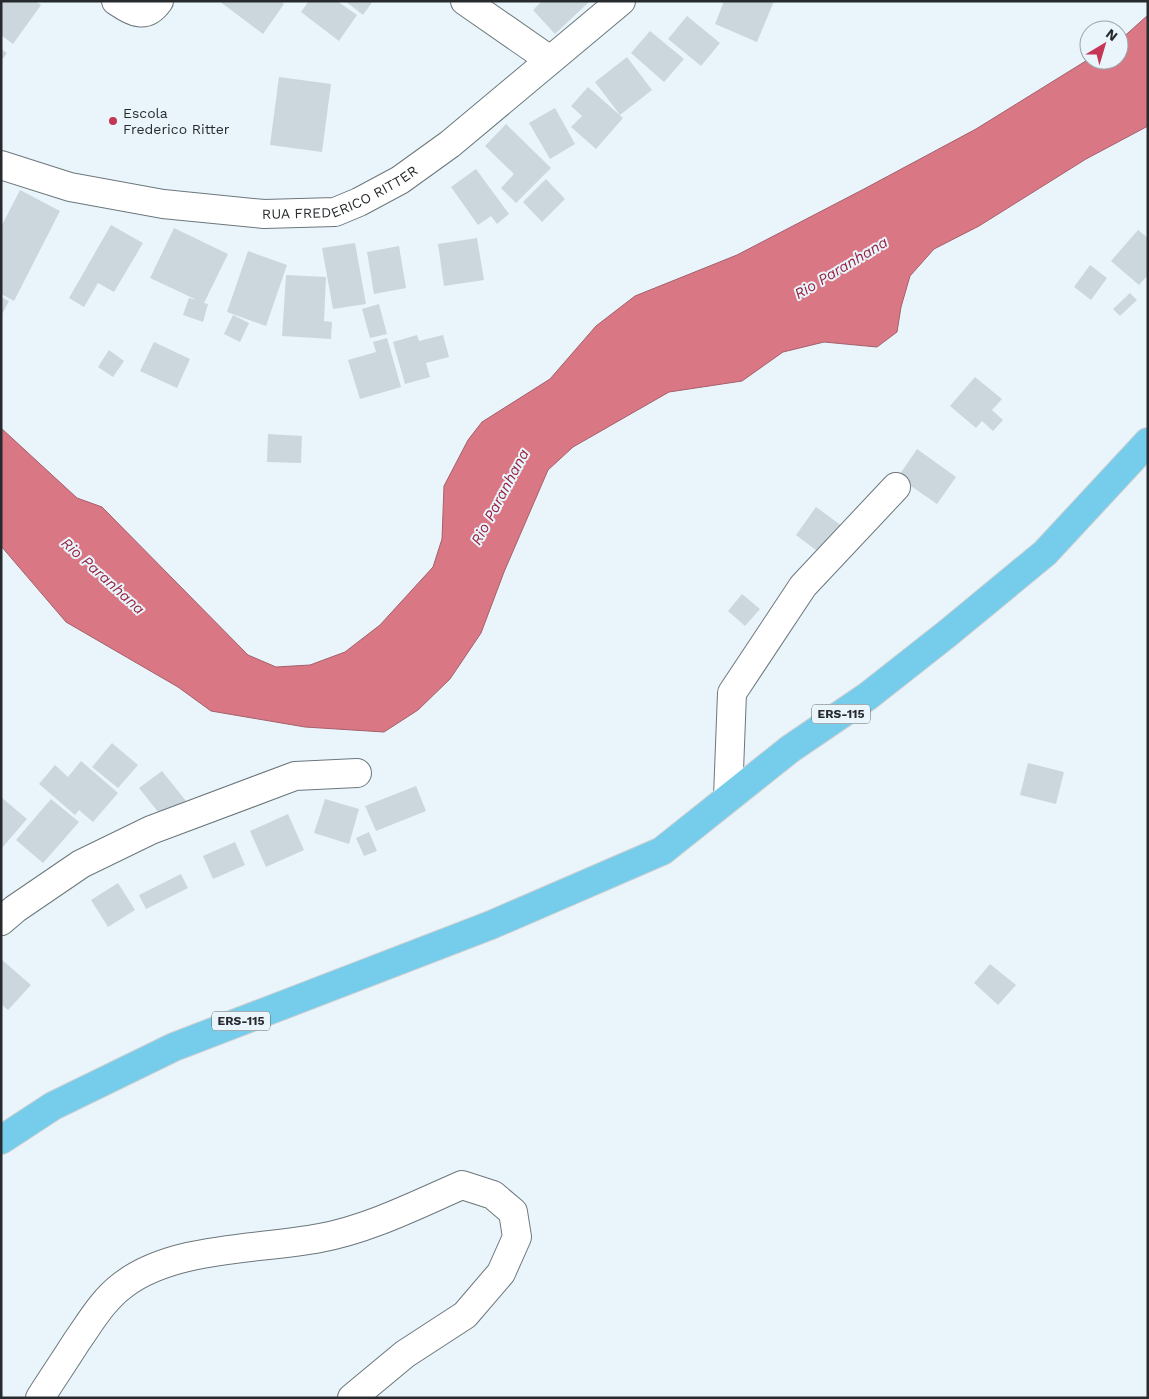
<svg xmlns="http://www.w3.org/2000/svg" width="1149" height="1399" viewBox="0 0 1149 1399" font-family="'Work Sans',sans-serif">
	<rect width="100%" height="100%" fill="#e9f5fb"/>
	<!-- water -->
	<path fill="#da7785" stroke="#a4606b" d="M1148,15v111l-62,33 -107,67 -45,23 -24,27 -9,31 -4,25 -20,15 -53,-5 -41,10 -41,29 -73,11 -96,55 -25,23 -44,102 -23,61 -31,46 -32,31 -34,22 -79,-5 -94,-16 -33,-24 -112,-65 -65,-76v-118l76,70 25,9 146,148 28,12 34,-2 35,-13 35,-27 53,-58 9,-28 2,-53 24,-46 14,-18 68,-43 46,-53 39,-30 102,-41 127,-66 112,-60 113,-70 30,1v-19z"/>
	<!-- building -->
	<path fill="#cbd7dd" d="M1,1h34l6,4 -28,39 -12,-9z
		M219,1h62l3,3 -21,30z
		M309,1h28l20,14 -18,26 -38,-29z
		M345,1h28l-10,14z
		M542,1h48l-35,33 -22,-24z
		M724,1h50l-17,41 -42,-18z
		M687,16l33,27 -19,23 -33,-27z
		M650,31l34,28 -20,23 -33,-29z
		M1,49l6,4 -6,8z
		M627,57l25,33 -32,25 -25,-33z
		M279,77l52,7 -9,68 -52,-7z
		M588,87l35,31 -27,31 -25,-22 11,-11 -11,-10z
		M555,108l20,36 -25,15 -21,-36z
		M506,124l45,44 -35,35 -15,-15 13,-14 -29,-28z
		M476,169l33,45 -12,10 -6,-8 -13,9 -27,-38z
		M546,179l19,20 -23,23 -19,-20z
		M20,190l40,21 -46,90 -13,-7v-67z
		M111,225l32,18 -29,49 -16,-9 -14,24 -15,-9z
		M174,228l54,26 -24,49 4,1 -5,18 -20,-7 6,-17 8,2 -47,-22z
		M1138,230l10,8v37l-9,10 -28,-24z
		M477,238l7,42 -40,6 -6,-42z
		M355,243l11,61 -33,5 -11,-61z
		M399,246l7,42 -32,6 -7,-42z
		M248,251l39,14 -21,61 -39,-14z
		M1090,265l17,13 -16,22 -17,-13z
		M286,275l40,2 -2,44 8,1 -1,17 -49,-3z
		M1130,293l7,7 -17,16 -7,-7z
		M1,297l8,4 -8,15z
		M379,304l8,30 -17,4 -8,-29z
		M233,315l16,8 -9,19 -16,-8z
		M417,335l2,6 24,-6 6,22 -23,6 4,14 -25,7 -12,-42z
		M387,338l14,49 -41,12 -12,-39 28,-8 -3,-10z
		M154,342l36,17 -13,29 -37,-17z
		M109,350l15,11 -11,16 -15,-10z
		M975,377l27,22 -10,11 11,10 -10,11 -11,-10 -6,7 -26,-22z
		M268,434l34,2 -1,27 -34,-1z
		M917,449l39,28 -19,27 -39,-27z
		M816,507l26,19 -21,28 -25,-19z
		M742,594l18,15 -15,17 -17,-15z
		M112,743l26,22 -20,23 -26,-21z
		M81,761l37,32 -25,29 -14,-12 -4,5 -36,-31 16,-19 13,12z
		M1028,763l36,9 -8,32 -36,-9z
		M162,771l24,30 -23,17 -24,-30z
		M416,786l10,25 -50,20 -11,-25z
		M1,797l26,22 -26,30z
		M51,799l28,23 -36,41 -27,-23z
		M325,799l34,10 -10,35 -35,-11z
		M288,814l16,36 -38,17 -16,-36z
		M369,832l8,19 -13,5 -8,-18z
		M235,842l10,23 -32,14 -10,-23z
		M181,874l7,14 -42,21 -7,-14z
		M118,883l17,27 -27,17 -17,-27z
		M1,959l30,26 -23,25 -7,-6z
		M990,964l26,21 -18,20 -24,-22z"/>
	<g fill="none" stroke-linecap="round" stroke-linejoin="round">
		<defs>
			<g id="minor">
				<path d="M116,1c16,10 29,20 43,0"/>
				<path d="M465,1l85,59"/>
				<path id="s1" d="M1,165l69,22 93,17 101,10 71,-2 24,-10 41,-22 50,-36 171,-143"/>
				<path d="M728,797l4,-104 71,-107 93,-99"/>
				<path d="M1,921l14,-12 66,-45 70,-34 144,-54 62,-3"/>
				<path d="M40,1398c12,-19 25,-38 37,-57 14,-20 26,-41 46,-56 51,-39 135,-35 197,-47 49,-9 96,-33 142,-53l31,10 20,17 4,25 -16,36 -36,42 -60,39 -53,44"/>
			</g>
			<path id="major" d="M1,1140l52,-34 121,-59 317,-122 171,-74 128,-102 78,-53 80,-63 97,-80 103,-111"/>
		</defs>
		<!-- minor casing -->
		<use href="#minor" stroke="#6c777c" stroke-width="30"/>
		<!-- major casing -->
		<use href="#major" stroke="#cfd0d1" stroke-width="30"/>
		<!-- minor -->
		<use href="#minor" stroke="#fff" stroke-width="28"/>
		<!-- major -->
		<use href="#major" stroke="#75cdeb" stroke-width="28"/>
	</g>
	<!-- markers -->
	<circle fill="#c53556" stroke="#e9f5fb" stroke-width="2" cx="113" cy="121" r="5"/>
	<g text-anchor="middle" stroke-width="4" stroke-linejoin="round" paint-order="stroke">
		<!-- shield labels -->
		<g fill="#e9f5fb" stroke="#61686b" stroke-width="1">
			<rect x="812" y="704.5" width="58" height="19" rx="4"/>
			<rect x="212" y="1011.5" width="58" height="19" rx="4"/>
		</g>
		<g font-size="12" font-weight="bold" fill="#272b2d">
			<text x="841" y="718">ERS-115</text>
			<text x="241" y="1025">ERS-115</text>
		</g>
		<!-- poi labels -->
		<g font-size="14" fill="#272b2d" stroke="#e9f5fb" text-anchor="start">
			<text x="123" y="118">Escola<tspan x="123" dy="16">Frederico Ritter</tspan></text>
		</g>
		<!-- street labels -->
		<g font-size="14" fill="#272b2d" stroke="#e9f5fb">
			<text dy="5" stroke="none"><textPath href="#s1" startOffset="349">RUA FREDERICO RITTER</textPath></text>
		</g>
		<!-- water labels -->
		<g font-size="15" font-style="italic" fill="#98223f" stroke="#e9f5fb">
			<text transform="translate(841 268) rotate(-31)" y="5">Rio Paranhana</text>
			<text transform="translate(500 497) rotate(-62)" y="5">Rio Paranhana</text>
			<text transform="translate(103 576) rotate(42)" y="5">Rio Paranhana</text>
		</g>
	</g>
	<!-- border -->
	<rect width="1149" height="1399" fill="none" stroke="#272b2d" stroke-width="5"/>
	<!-- north arrow -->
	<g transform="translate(1104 45) rotate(38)"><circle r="24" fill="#e9f5fb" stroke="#9ba4a9"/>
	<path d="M0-4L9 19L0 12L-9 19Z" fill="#c53556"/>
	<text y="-8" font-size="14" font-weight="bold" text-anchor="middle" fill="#272b2d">N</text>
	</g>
</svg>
